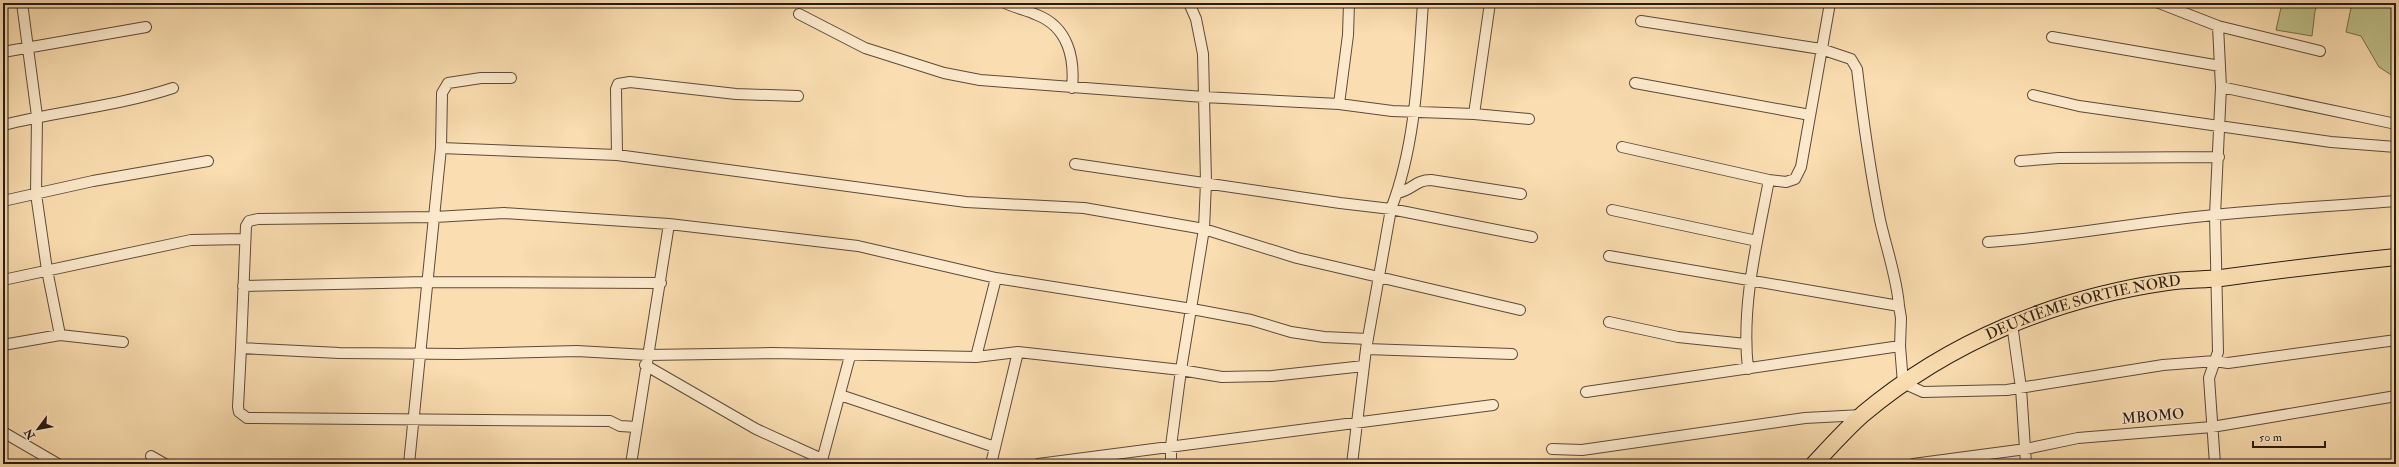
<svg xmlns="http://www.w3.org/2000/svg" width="2399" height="467" viewBox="0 0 2399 467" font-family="'IM FELL Double Pica',serif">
	<rect width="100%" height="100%" fill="#faddb0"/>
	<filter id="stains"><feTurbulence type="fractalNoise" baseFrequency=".005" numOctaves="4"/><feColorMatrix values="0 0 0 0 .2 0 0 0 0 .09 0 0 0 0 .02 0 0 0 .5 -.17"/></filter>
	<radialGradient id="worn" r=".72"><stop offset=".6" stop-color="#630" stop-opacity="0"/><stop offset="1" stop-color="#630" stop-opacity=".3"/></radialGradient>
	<!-- green -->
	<path fill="#c0c08a" stroke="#736d4e" d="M2282,3h36l-3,8 -3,25 -36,-6z
		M2352,3h44v75l-17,-11 -18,-31 -15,-4z"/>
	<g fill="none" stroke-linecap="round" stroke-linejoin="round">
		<defs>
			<path id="minor" d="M22,3l15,113 -1,78 11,76 13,65
				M1005,3c10,5 22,7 32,12 31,12 38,43 35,73
				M2159,3l59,23 102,25
				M799,14l66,34 79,25 36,7 224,17 135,7 53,7 82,3 55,5
				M1641,21l180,28 30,10 6,10c6,51 13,101 23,151 6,27 17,58 19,86
				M2052,37l168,29
				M3,52l143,-25
				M1635,83l175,32
				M2221,87l175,37
				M2033,95l46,11 252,36 65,5
				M1339,104l9,-69 1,-32
				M1474,114l16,-111
				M3,125c56,-14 115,-19 170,-37
				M1622,147l147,33 17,2 9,-3 6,-12 29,-164
				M441,148l176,7 349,47 118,6 120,21 93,29 223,52
				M617,155l-1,-66 2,-5 12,-2 106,12 62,2
				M2020,161l39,-3 160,-1
				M1075,164l265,39 51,6 141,28
				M1397,193c16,-3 18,-13 34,-13l90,14
				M3,201l90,-20 115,-20
				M1612,210l145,31
				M1988,242c76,-5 150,-20 226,-27 61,-6 121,-9 182,-14
				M1609,256l290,50 2,12 -1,28 3,37 20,9 84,-2 156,-25 52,-4 13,2 168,-23
				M3,280l188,-40 54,-1
				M243,286l184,-4 234,1
				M1609,322l69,15 68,7
				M2012,324l9,64 5,76
				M3,345l57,-10 63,7
				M241,348l-3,59 1,5 8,6 363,3 10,5 16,1
				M1366,349l146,5
				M976,357l20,-79
				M645,365l111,64 66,30
				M1364,366l-92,10 -50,1 -41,-7 -163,-18 -42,5 -204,-4 -125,2 -70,-4 -118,3 -120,-1 -98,-5 5,-122 3,-5 9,-2 177,-2 69,-4 165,11 189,22 138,32 196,31 59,11 40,12 33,5 44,2
				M1748,369c-7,-64 9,-126 21,-189
				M1586,392l314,-46
				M840,395l155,52
				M3,432l55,32
				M1552,449l30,1 223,-32 57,-3
				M151,456l14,8
				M409,464l32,-316 1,-55 6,-10 33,-5h30
				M631,464l38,-240
				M821,464l29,-108
				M991,464l27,-112
				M1038,464l455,-59
				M1171,464v-18l10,-76 23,-141 2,-47 -3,-128 -7,-35 -7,-16
				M1352,464l14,-115 25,-140c25,-65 27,-138 32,-206
				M1913,464l113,-15 52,-11 134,-11 184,-31
				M2215,464l-6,-86 9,-26 -3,-137 6,-128 -3,-61"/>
			<g id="primary">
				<path id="s1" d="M1814,464c16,-17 32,-35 49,-50 87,-73 193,-116 304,-132 18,-3 36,-2 54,-4 59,-8 117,-15 175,-21"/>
			</g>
		</defs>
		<!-- minor casing -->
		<use href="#minor" stroke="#5b4b3a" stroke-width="12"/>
		<!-- primary casing -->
		<use href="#primary" stroke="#261a13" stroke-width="18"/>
		<!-- minor -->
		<use href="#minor" stroke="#fce9cc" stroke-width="10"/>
		<!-- primary -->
		<use href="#primary" stroke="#faddb0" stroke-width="16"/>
	</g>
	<g text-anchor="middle" stroke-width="3" stroke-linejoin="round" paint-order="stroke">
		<!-- street labels -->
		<g font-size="15" fill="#261a13" stroke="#fce9cc">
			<text dy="5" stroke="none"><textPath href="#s1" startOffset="318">DEUXIÈME SORTIE NORD</textPath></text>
			<text transform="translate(2153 416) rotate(-5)" y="5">MBOMO</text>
		</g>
	</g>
	<!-- margin -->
	<rect width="2399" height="467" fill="none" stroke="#faddb0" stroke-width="16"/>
	<rect x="4" y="4" width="2391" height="459" fill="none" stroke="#261a13" stroke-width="2"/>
	<rect x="8" y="8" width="2383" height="451" fill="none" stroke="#261a13"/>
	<!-- north arrow -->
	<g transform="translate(38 429) rotate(238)" stroke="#fce9cc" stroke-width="3" paint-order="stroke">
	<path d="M0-3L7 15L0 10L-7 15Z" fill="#261a13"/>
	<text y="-6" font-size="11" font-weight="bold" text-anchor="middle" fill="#261a13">N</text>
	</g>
	<!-- scale -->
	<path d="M2253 441v6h72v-6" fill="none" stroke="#261a13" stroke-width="2"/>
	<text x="2259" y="441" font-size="12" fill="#261a13" stroke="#fce9cc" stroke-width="3" paint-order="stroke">50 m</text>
	<rect width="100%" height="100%" filter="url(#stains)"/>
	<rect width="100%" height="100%" fill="url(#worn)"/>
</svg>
